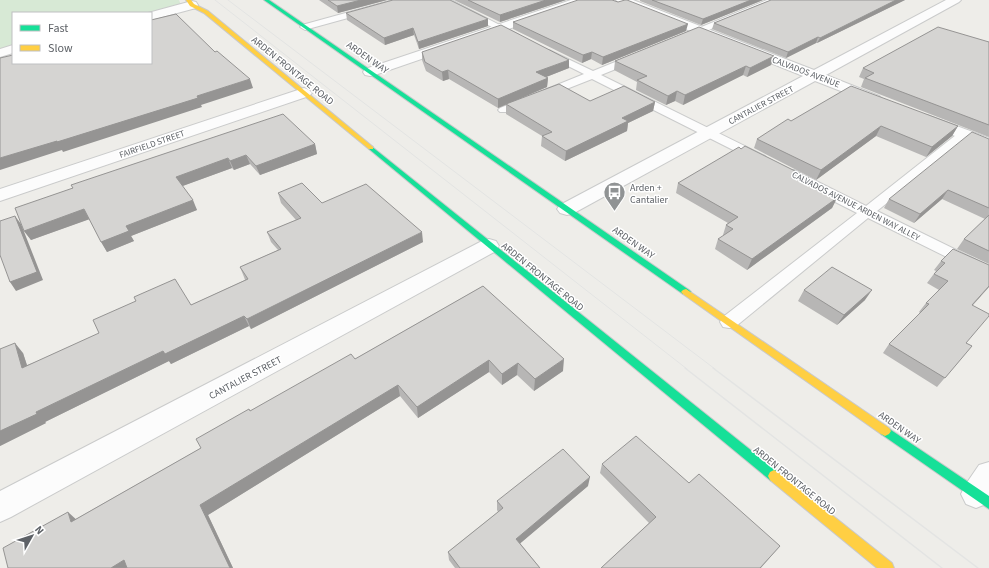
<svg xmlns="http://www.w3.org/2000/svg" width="989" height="568" viewBox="0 0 989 568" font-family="'Source Sans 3',sans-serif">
	<rect width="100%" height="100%" fill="#eeede9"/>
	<!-- green -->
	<path fill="#d7e9d5" d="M0,0h179l2,5 -30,8h-138v33l-13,3z"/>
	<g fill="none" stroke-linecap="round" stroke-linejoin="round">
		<defs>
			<path id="lane" d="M393,0h14l-1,2 -98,27 -3,1 -5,-3 2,-2z
				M440,0h11l68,35 -2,2h-6z
				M767,0h11l-90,39h-6l-2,-2 2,-2z
				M549,50l44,21 37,-15h8l1,2 -1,2 -37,15 164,81 2,3 -2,3h-8l-165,-83 -84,33h-8l-2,-2 2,-2 84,-34 -38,-19 -2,-2 2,-2z
				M965,130l4,1 2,3 -2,3 -92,74 112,55v12l-121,-60 -133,109 -6,1 -6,-1 -3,-5 3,-5 134,-104 -73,-37 -2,-3 2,-3h10l72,36 95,-75z"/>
			<path id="street" d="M571,0h18l-2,2 -212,73 -5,1 -5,-1 -2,-3 2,-3z
				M616,0h17l181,70 132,-70h15l-2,2 -133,73 53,21 3,3 -3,3 -5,2 -5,-2 -54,-21 -241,132 -7,2 -7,-2 -3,-4 3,-4 243,-129 -185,-74z
				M192,1l4,1 2,3 -2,3 -45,12v-7h-3z
				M13,45v8l-13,4v-8z
				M304,88l5,2 3,3 -3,3 -309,105v-12z
				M927,115l62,23v11l-68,-26 -2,-3 2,-3z
				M489,239l7,2 3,5 -3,5 -485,266 -11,5v-31l482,-250z
				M989,462v38l-3,4 -10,4 -10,-4 -5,-10 5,-10 13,-19z"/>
			<path id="fast" d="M264,0h5l420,290 2,2 -2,2h-6z
				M371,146l407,326 2,4 -2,4 -4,2 -4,-2 -401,-331v-2z
				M885,426l104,70v13l-108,-75 -2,-3 2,-3z"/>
			<path id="slow" d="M186,0h5l3,4 14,7 165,136v2h-4l-165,-136 -14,-7z
				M686,289l203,139 2,3 -2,3 -4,2 -4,-2 -198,-140 -2,-2 2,-2z
				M774,470l4,2 114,91 2,5h-17l-107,-88 -2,-4 2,-4z"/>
		</defs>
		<!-- lane casing -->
		<use href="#lane" stroke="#cacbcb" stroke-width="2"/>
		<!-- street casing -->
		<use href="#street" stroke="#cacbcb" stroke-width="2"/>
		<!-- fast casing -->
		<use href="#fast" stroke="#c9c9ca" stroke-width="2"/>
		<!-- slow casing -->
		<use href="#slow" stroke="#c9c9ca" stroke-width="2"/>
		<!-- lane -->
		<use href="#lane" fill="#fcfcfc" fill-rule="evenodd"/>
		<!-- street -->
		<use href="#street" fill="#fcfcfc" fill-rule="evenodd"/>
		<!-- fast -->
		<use href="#fast" fill="#16e098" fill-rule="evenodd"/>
		<!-- slow -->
		<use href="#slow" fill="#ffcf43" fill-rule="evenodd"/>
		<!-- tram-far1 -->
		<path stroke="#e3e4e3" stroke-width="1" d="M215,0l472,369
			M228,0l487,369"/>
		<!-- tram -->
		<path stroke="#e3e4e3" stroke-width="1.5" d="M685,368l257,200
			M713,368l265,200"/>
	</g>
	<!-- wall -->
	<path fill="#b7b6b5" d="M319,0h68l-49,13z
		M454,0h112l-66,22z
		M640,0h123l-62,25 -61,-24z
		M771,0h134l-88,43h-1l-30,15 -74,-29 2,-6z
		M346,13l142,13 -69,23 -5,-14 -29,10 -38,-25z
		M513,22l173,9 -84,34 -11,-6 -9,4 -69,-34z
		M989,42v95l-128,-50 3,-8 -5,-2 4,-9z
		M422,52l147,16 -23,9 2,1 -1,9 -30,13 138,2 -2,9 -25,12 -1,8 -62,30 -24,-15 1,-10 -36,-22v-9l-8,3 -49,-29 -6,2 -17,-10 -4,-11z
		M774,56l-3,9 -24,12 -4,-2 -60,30 -8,-4 -9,4 -30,-15 1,-8 -23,-12 1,-9z
		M791,121l167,5 -6,10 -26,21 -50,-21 -60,44 -62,-32 3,-9z
		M989,139v125l-32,-15 7,-10 21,-20 -43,-20 -28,24 -30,-15 5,-9z
		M315,144l2,10 -57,21 -10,-11 -16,6 -2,-2 -50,18 15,24 -66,26 3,5 -27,11 -18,-33 -58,21 -7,-9 49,-43 -2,-3z
		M809,178l-2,5 30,15 -5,10 -85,62 -32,-21 3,-10 5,-3v-1l3,-10 2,-2 -52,-30 2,-10z
		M278,193l44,10 101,39 -172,87 -2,-3 -78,38 -2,-3 -124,61 1,1 -46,23v-97l23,4 4,12 164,-60 54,-25 -1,-3 -4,-10 38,-17 -7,-8 -4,-10 29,-12 -15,-17z
		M941,261l48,4 -17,40 -6,38 6,3 -35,41 -54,-34 6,-9 31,-31 -1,-1 7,-9 13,-13 -12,-7 9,-12 -2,-1z
		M483,286l80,85 -29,20 -17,-16 -15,10 -13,-13 -71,46 -18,-22 -192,119 25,53h-225l68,-49 125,-71 49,-37 105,-52z
		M804,290l61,10 -28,25 -39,-24z
		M602,464l87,19 91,63 -19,22h-160l48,-45 -49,-50z
		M588,486l-68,57 20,25h-85l-6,-8 -1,-8 50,-40 -1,-2v-9z"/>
	<!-- shaded-wall -->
	<path fill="#959493" d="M361,0h26l-49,13 -1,-7z
		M546,0h20l-66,22v-7z
		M751,0h12l-62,25 2,-6z
		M896,0h9l-88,43 3,-5z
		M488,19v7l-69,23 -1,-7z
		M688,24l-2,7 -84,34 1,-8z
		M413,28l1,7 -29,10 -1,-7z
		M818,37l-2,6 -30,15 2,-6z
		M592,52l-1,7 -9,4 1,-8z
		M774,56l-3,9 -24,12 3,-9z
		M569,60v8l-33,13v-9z
		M746,66l-3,9 -60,30 2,-10z
		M448,70l1,9 -6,2 -1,-9z
		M548,78l-1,9 -49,21v-9z
		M250,79l3,9 -52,17 1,2 -139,45 -1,-2 -62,20v-12z
		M677,91l-2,10 -9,4 2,-9z
		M655,102l-2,9 -25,12 -1,8 -62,30 1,-10 56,-33z
		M881,126l-5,10 -60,44 5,-10z
		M958,126l-6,10 -26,21 6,-10z
		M315,144l2,10 -57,21 -4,-9z
		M246,155l4,9 -16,6 -4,-9z
		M228,158l4,10 -52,19 -4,-10z
		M948,190l-6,9 -28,24 6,-9z
		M837,198l-5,10 -85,62 5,-11z
		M193,200l4,10 -66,26 3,5 -27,11 -6,-10 25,-16z
		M84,209l6,10 -59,21 -7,-9z
		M15,216l6,8 22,56 -27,11 -6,-9z
		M422,232l1,10 -172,87 -4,-10z
		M989,286v1l-25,28 8,-10z
		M872,290l-7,10 -28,25 7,-10z
		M244,316l5,10 -78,38 -2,-3 -124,61 1,1 -46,23v-15l36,-19 127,-61z
		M15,343l8,10 8,25 -9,-10z
		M564,359l-1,12 -29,20 1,-12z
		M489,360v12l-71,46 -1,-11z
		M518,363l-1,12 -15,10v-11z
		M398,385l2,11 -192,119 25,53h-3l-30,-63z
		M590,477l-2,9 -72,61v-8z
		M68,512l11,10h-8z
		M124,560l9,8h-22z"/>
	<!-- building -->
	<path fill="#d5d4d2" stroke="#959493" d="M328,0h33l-24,6z
		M393,0h57l38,19 -70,23 -5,-14 -29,10 -38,-25z
		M468,0h78l-46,15z
		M578,0h34l6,2 7,-2h2l61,24 -85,33 -11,-5 -9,3 -70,-33z
		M652,0h99l-48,19z
		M771,0h125l-76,38 -2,-1 -30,15 -74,-29z
		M176,14l39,38 2,-1 33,28 -53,17 1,2 -141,44v-1l-57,17v-100l13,-3v8h138v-43z
		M501,25l68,35 -33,12 12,6 -50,21 -50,-29 -6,2 -17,-10 -3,-10z
		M699,27l75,29 -24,12 -4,-2 -61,29 -8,-4 -9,5 -31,-16 10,-4 -32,-15z
		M938,27l51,15v83l-124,-47 9,-5 -11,-5z
		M559,84l31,17 34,-15 31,16 -33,16 6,3 -62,30 -24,-15 10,-4 -46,-28z
		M851,86l107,40 -26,21 -51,-21 -60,44 -64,-31 31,-20 3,2z
		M283,114l32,30 -59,22 -10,-11 -16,6 -2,-3 -52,19 17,23 -67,26 3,5 -28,11 -17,-33 -60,22 -9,-23 58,-20 -2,-3z
		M972,132l17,7v69l-41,-18 -28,24 -31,-15z
		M745,146l64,32 -4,4 32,16 -85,61 -34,-20 15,-10 -7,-4 12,-8 -60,-34 61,-36 2,2z
		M302,183l20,20 44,-19 56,48 -175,87 -3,-3 -79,38 -2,-3 -127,61 1,2 -37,17v-82l15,-6 7,25 77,-35 -6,-13 43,-19 -2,-4 41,-18 16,26 57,-26 -8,-12 41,-18 -14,-17 34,-14 -23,-25z
		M989,215v36l-25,-12z
		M15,216l22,56 -27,10 -10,-27v-34z
		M953,249l36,16v21l-17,19 17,9v2l-23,27 6,3 -27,32 -56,-34 40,-40 -3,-1 22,-22 -14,-7 11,-11 -4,-2z
		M832,267l40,23 -28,25 -40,-25z
		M483,286l81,73 -29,20 -17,-16 -16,11 -13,-14 -72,47 -19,-22 -198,120 30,63h-103l-3,-8 -13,8h-103l-5,-20 65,-36 3,10 130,-74 -5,-9 53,-30 1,2 101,-57 4,5z
		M636,436l53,47 10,-9 81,72 -20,22h-159l55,-51 -54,-53z
		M563,449l27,28 -74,62 24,29h-80l-12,-16 55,-44 -6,-7z"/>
	<!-- icons -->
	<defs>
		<symbol id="bus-pin" viewBox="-11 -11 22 30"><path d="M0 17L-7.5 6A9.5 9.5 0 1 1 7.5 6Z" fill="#909394" stroke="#fff"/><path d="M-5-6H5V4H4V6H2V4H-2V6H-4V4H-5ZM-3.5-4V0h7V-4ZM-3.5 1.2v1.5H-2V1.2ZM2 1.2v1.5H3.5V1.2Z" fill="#fff"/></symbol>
	</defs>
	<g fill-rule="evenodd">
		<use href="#bus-pin" x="602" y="180" width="25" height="34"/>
	</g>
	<g text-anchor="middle" stroke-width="3" stroke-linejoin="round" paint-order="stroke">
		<!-- far-street labels -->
		<g font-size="9" fill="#5e6267" stroke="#fff">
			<text transform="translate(806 72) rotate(21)" y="3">CALVADOS AVENUE</text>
			<text transform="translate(761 105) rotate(-28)" y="3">CANTALIER STREET</text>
			<text transform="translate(152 144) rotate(-19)" y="3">FAIRFIELD STREET</text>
			<text transform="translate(856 206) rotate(27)" y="3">CALVADOS AVENUE ARDEN WAY ALLEY</text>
		</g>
		<!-- street labels -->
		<g font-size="10" fill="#5e6267" stroke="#fff">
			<text transform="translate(368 57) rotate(35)" y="4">ARDEN WAY</text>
			<text transform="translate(293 70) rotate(39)" y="4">ARDEN FRONTAGE ROAD</text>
			<text transform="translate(634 242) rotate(35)" y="4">ARDEN WAY</text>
			<text transform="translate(543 276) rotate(39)" y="4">ARDEN FRONTAGE ROAD</text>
			<text transform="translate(245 377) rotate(-28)" y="4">CANTALIER STREET</text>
			<text transform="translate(900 427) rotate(35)" y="4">ARDEN WAY</text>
			<text transform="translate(795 480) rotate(39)" y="4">ARDEN FRONTAGE ROAD</text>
		</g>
		<!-- poi labels -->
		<g font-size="10" fill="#5e6267" stroke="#fff" text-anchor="start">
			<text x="630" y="191">Arden +<tspan x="630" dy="12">Cantalier</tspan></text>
		</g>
	</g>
	<!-- legend -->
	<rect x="12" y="12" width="140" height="52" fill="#ffffff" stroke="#bfc0c2"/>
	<rect x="20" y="25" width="20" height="6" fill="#16e098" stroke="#bfc0c2"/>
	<text x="48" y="32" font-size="12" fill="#5e6267">Fast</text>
	<rect x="20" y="45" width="20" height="6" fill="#ffcf43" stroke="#bfc0c2"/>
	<text x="48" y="52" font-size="12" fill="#5e6267">Slow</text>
	<!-- north arrow -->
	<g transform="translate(32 536) rotate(51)" stroke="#ffffff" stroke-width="3" paint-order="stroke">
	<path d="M0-3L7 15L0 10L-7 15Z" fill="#5e6267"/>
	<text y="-6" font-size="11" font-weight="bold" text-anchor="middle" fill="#5e6267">N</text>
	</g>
</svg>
